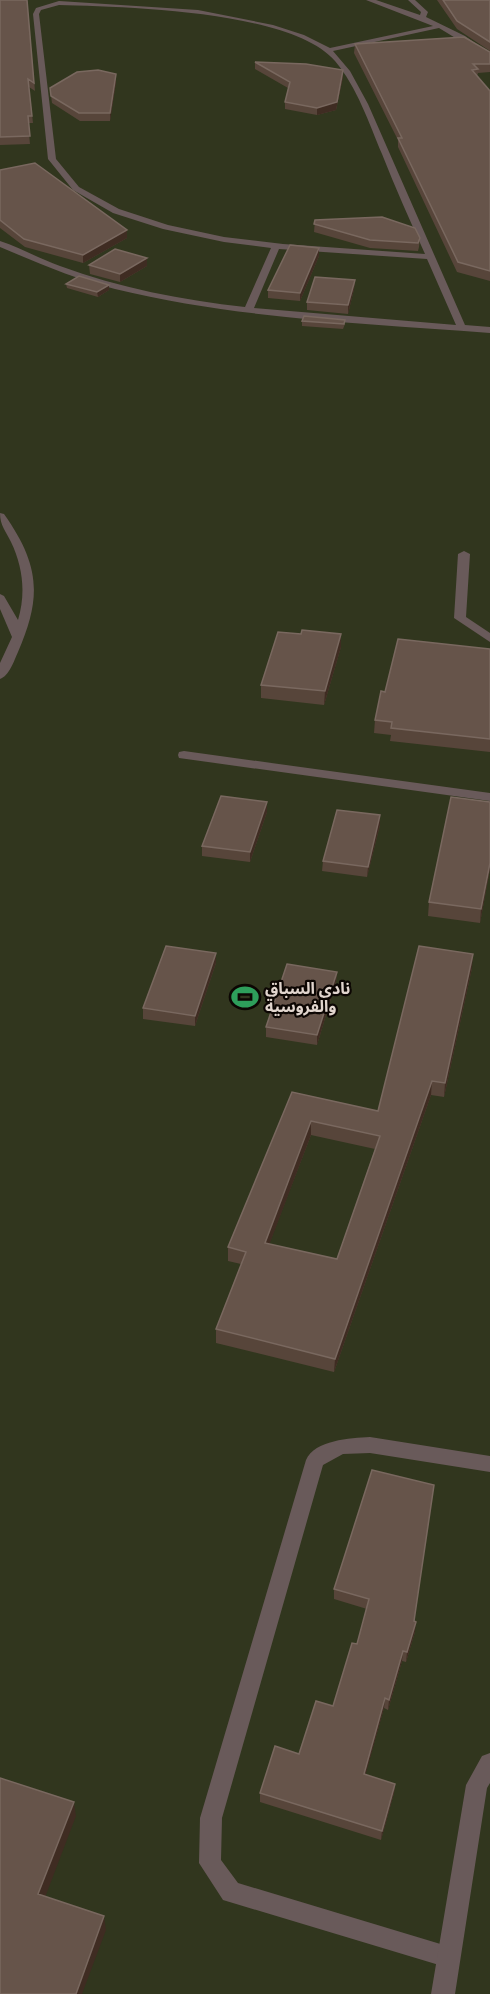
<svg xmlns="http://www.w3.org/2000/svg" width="490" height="1994" viewBox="0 0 490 1994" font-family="'Fira Sans','Noto Sans Arabic',sans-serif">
	<rect width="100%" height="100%" fill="#29180e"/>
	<!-- green -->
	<path fill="#31361e" d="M0,0h490v1994h-490z"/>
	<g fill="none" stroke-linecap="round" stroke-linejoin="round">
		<!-- lane -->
		<path fill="#695a5a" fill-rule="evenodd" d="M366,0h10l44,15 1,-3 -13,-12h7l13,12 -2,5 39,19 25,18v5l-51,-31 -106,23 17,20 18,33 97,221 25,2v6c-125,-10 -252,-14 -375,-44 -40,-10 -77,-26 -115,-42v-6c21,7 40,18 60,25 59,22 123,34 185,41l26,-59 -47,-6 -61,-13 -50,-16 -40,-23 -25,-31 -15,-145 3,-6 23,-7 139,9 75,15 31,10 26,13 103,-22zM59,5c64,2 233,5 276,56 22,26 34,62 47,93 13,33 28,67 43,100l-142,-10 -59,-7 -56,-12 -49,-16 -40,-22 -23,-28 -17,-145 2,-4zM279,249l148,10 29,66 -202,-17z
			M0,513l4,1c36,51 38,83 14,138 -4,9 -9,24 -18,27v-16l12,-26 -12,-28v-15l4,2 14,24c8,-27 5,-53 -7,-78 -5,-11 -11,-16 -11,-29z
			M464,551l6,3 -4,63 24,16v9l-36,-24 4,-64z
			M184,751l306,42v8l-311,-43 -1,-3 1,-3z
			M370,1437l120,19v16l-120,-19 -27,1 -20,11 -101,353 -1,42 17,23 219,66 3,8 -3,8 -8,3 -226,-68 -24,-37 1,-45 106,-358c9,-20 44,-22 64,-23z"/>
		<!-- street -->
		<path fill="#695a5a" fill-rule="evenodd" d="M490,1753v30l-3,5 -32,206h-24l35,-209 16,-29z"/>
	</g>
	<!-- wall -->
	<path fill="#57453a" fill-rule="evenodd" d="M0,0h27l8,91 -6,-4 4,36h-5l2,21 -30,1z
		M437,0h53v51l-33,-22z
		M355,44l135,8v20l-12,1 -1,3 13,15v190l-33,-9 -59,-125v-7l-44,-87z
		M255,62l88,15 -7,33 -19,5 -32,-6v-7l3,-14 -33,-19z
		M116,82l-6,39h-30l-28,-18 -2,-15z
		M0,170l127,68 -44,25 -58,-16 -25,-19z
		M315,220l105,18 -1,9 -1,4 -48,-3 -56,-16z
		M319,248v8l-19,45 -32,-3v-8z
		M147,258v8l-27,16 -30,-8 -1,-9z
		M355,280l-1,9 -6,25 -41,-4v-8z
		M66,284l43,6 -11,7 -31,-9z
		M302,321l43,3 -2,5 -41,-3z
		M301,634l40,13 -17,58 -63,-7v-13z
		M490,649v103l-100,-11 1,-6 -17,-2 1,-13 10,-28z
		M490,802v67l-10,54 -52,-7 1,-14z
		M267,812l-17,50 -48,-6v-10z
		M380,825l-13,52 -45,-6 1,-10z
		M216,953v10l-21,63 -52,-7v-11z
		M472,968l-28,129 -13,-2 -97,277 -118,-29v-14l25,-65 -13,-3v-14l64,-155 86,19zM311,1135l64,14 -38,110 -68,-15z
		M337,972l-1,10 -19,63 -51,-8v-10z
		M372,1470l42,151 1,11 -9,30 -4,-1 -14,49 -4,-2 -19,67 30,9 -1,9 -13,47 -121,-38v-9l39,-39 34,-48 24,-62 10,-35 -33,-10v-10z"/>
	<!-- shaded-wall -->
	<path fill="#3f2c22" d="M343,70v7l-7,33 -19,5v-7z
		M116,74v8l-6,39v-8z
		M127,230v8l-44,25v-8z
		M319,248v8l-19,45v-8z
		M147,258v8l-27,16v-8z
		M355,280l-1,9 -6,25v-9z
		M109,285v5l-11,7 -1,-5z
		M341,634v13l-17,58 1,-14z
		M267,802v10l-17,50v-10z
		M380,815v10l-13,52 1,-10z
		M490,863v6l-10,54 1,-14z
		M216,953v10l-21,63v-10z
		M473,954l-1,14 -28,129 1,-14z
		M337,972l-1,10 -19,63v-10z
		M432,1081l-1,14 -97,277 1,-13z
		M311,1121v14l-46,121v-13z
		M416,1622l-1,10 -9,30 1,-10z
		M403,1651l-1,10 -14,49 1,-10z
		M385,1698l-1,10 -21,76 1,-10z
		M395,1784l-1,9 -13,47 1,-9z
		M74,1802l2,14 -35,92 -3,-14z
		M104,1916l2,14 -24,64h-6z"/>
	<!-- building -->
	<path fill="#66544a" stroke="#79685f" stroke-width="1.5" fill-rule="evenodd" d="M0,0h27l7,83 -6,-4 4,37h-4l2,20 -30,1z
		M443,0h47v42l-33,-21z
		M464,37l26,15v12h-17l5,5 -6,1 18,21v180l-32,-9 -60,-124h4l-47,-94z
		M255,62l51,2 37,6 -6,32 -20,6 -32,-6 5,-20z
		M98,70l18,4 -6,39h-31l-28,-17 -1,-8 27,-16z
		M35,163l92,67 -44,25 -59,-16 -24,-19v-50z
		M382,217l33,11 5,10 -2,5 -48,-3 -56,-16 1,-4z
		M290,245l29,3 -19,45 -32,-3z
		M115,249l32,9 -27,16 -31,-9z
		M79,276l30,9 -12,7 -31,-8z
		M315,277l40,3 -7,25 -41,-3z
		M304,316l41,4 -1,4 -42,-3z
		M302,630l39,4 -16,57 -64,-6 17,-53 23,2z
		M398,639l92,10v90l-99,-11 1,-6 -17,-2 6,-29 4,1z
		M221,796l46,6 -17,50 -48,-6z
		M451,797l39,5v61l-9,46 -52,-7z
		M337,810l43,5 -12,52 -45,-6z
		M166,946l50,7 -21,63 -52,-8z
		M419,946l54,8 -28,129 -13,-2 -97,278 -119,-30 30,-77 -18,-5 64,-155 86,19zM311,1121l69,15 -43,123 -72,-16z
		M287,964l50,8 -20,63 -51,-8z
		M372,1470l62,15 -20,136 2,1 -9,30 -4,-1 -14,49 -4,-2 -21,76 31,10 -13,47 -122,-38 15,-47 24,8 17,-53 17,5 19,-63 5,1 12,-45 -35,-10z
		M0,1778l74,24 -36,92 66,22 -28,78h-76z"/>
	<!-- icons -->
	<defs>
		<symbol id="stadium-bare" viewBox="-9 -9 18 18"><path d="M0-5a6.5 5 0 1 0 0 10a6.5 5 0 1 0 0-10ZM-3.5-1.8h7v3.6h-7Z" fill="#2e9e5b" stroke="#0c0603" stroke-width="2.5" paint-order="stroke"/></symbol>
	</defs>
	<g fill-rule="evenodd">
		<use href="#stadium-bare" x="226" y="978" width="38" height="38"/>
	</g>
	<g text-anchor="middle" stroke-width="4.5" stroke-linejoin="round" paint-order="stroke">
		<!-- poi labels -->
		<g font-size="16" font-weight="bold" fill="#e1d5ce" stroke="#0c0603" text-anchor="start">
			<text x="265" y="994">نادي السباق<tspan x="265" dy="18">والفروسية</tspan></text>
		</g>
	</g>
</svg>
